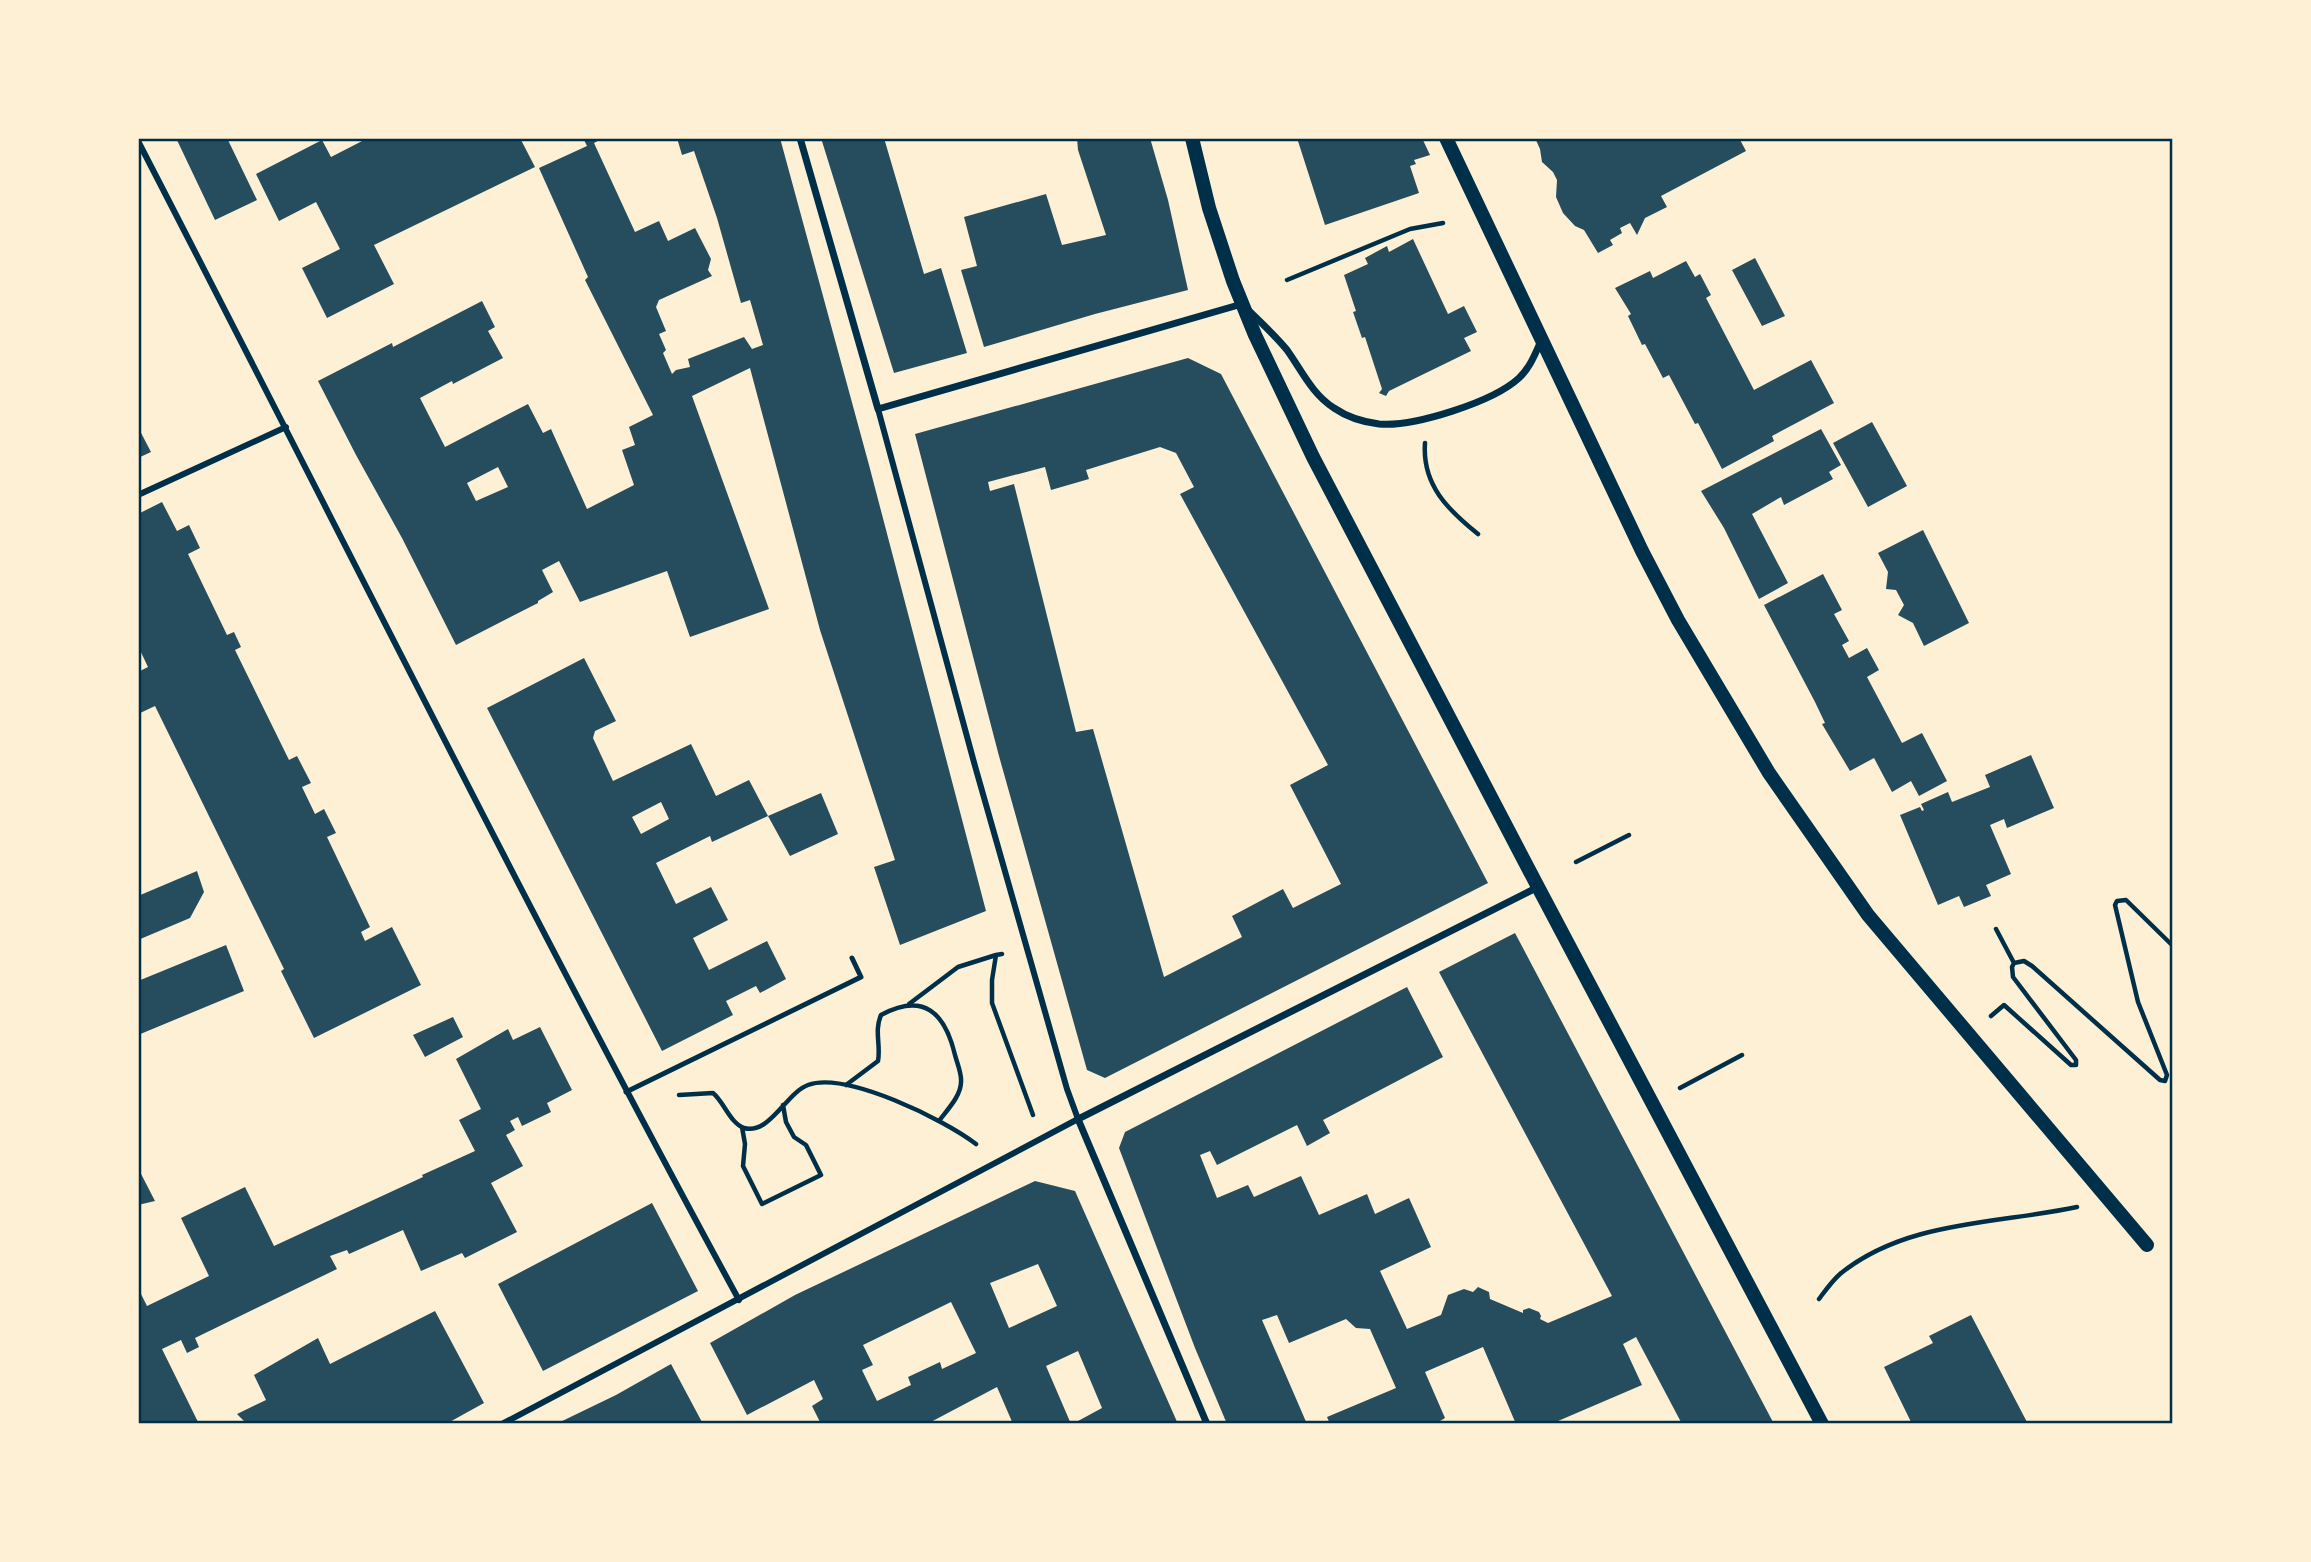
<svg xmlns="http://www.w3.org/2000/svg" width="2311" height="1562" viewBox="0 0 2311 1562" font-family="Commissioner,sans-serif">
	<rect width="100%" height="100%" fill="#fdf0d5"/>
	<!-- building -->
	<path fill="#264d5e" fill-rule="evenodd" d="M176,138h51l30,62 -42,20z
		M368,138h152l15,29 -161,78 20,39 -67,34 -25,-50 38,-19 -24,-47 -37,19 -23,-47 66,-34 9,17z
		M583,138h20l-9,5 41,89 24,-11 9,20 27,-13 16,31 -3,11 4,6 -53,24 -3,7 10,24 -7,3 7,16 -3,3 9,21 4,-4 14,-3 -2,-8 56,-22 8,12 11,-4 -13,-45 -9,3 -24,-85 -23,-67 -12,4 -5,-17h103l89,327 117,446 -86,34 -26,-78 21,-7 -75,-230 -70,-262 -58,28 77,213 -79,28 -23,-66 -87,31 -21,-41 -17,9 11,22 -15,9v2l-82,42 -54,-107 -46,-83 -38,-74 74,-38 1,4 89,-46 13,26 -7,4 15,27 -50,26 -1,-3 -32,17 25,49 83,-43 15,29 8,-4 36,80 47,-24 -12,-35 13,-5 -6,-18 24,-12 -68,-135 3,-3 -49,-109 48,-22zM498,467l10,20 -32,14 -9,-18z
		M821,138h63l40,136 17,-6 26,85 -73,20z
		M1077,138h73l18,62 20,90 -93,24 -111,33 -23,-77 16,-4 -13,-49 82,-23 16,51 44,-10 -28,-85z
		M1297,138h125l8,17 -16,5 2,4 -6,2 9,27 -94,32z
		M1535,138h204l7,13 -85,45 6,11 -22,11 -8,17 -7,-12 -10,5 2,5 -12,7 3,5 -15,8 -14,-23 -9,-4 -12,-13 -7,-16 1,-17 -4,-8 -11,-10 -2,-13z
		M1413,239l35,75 16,-8 13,26 -13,6 7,13 -82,40 -3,5 -7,-3 3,-4 -17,-52 -3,1 -9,-26 3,-1 -12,-36 24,-11 -3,-6 22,-12 2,6z
		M1755,258l30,58 -23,10 -30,-56z
		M1686,261l9,16 5,-3 11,21 -5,3 48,92 57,-30 23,43 -62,33 2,5 -52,28 -24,-46 -3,1 -26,-49 -6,3 -18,-34 -3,1 -14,-29 3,-2 -16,-26 35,-17 3,7z
		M1188,358l33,16 267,509 -383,195 -18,-8 -88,-314 -84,-322zM1160,447l16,6 18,34 -14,7 148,271 -38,20 51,99 -48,24 -10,-19 -51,27 10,21 -78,40 -71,-248 -17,3 -62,-248 -24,7 -2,-9 57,-15 6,23 38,-11 -3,-9z
		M1872,422l35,64 -39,21 -35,-64z
		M138,427l13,25 -13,6z
		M1821,429l20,36 -12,7 4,7 -49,26 -3,-8 -29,17 36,69 -29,16 -35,-71 -23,-37z
		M162,502l15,29 12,-6 11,23 -12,6 39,81 7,-3 7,15 -6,3 54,110 8,-4 14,27 -9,4 13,27 9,-5 12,24 -9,4 43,90 -9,5 4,9 27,-14 29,58 -107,53 -33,-67 3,-2 -129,-263 -17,8v-42l10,-5 -10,-21v-132z
		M1923,530l46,93 -45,23 -11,-23 -15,-8 6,-10 -8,-15 -10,-1 2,-17 -10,-19z
		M1823,574l19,36 -8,4 15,27 -7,4 7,13 18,-10 12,22 -12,7 35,66 20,-10 25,48 -28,15 -8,-15 -19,11 -18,-34 -24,13 -28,-47 3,-1 -10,-21 -51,-97z
		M584,658l32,63 -21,10 -2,7 20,43 78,-37 25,52 33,-16 19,36 -56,26 -2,-6 -54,27 20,41 35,-17 17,33 -35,18 16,32 58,-29 19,38 -26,14 -4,-7 -30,15 7,14 -71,36 -175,-343zM661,802l8,17 -28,15 -9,-17z
		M2031,755l23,53 -47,20 -3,-9 -14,6 21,49 -25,11 5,11 -27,11 -5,-11 -21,9 -38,-90 20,-8 2,4 2,-1 -3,-6 27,-12 4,10 38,-15 -5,-12z
		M821,793l17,41 -48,22 -22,-40z
		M197,871l7,21 -14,26 -52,22v-44z
		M1515,933l259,491h-92l-46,-87 -13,7 19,41 -91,39h-35l-33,-77 -58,25 20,46 -10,6h-105l-3,-7 69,-29 -26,-59 -14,-1 -10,-9 -57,24 -12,-28 -15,5 45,104h-80l-32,-76 -76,-200 6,-16 282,-145 36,70 -120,63 7,13 -23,13 -10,-21 -80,40 -7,-14 -10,4 17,43 31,-13 6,12 47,-21 18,39 48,-21 8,20 34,-16 22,49 -51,24 27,58 34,-14 7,-20 16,-6 9,3 5,-5 11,5 1,7 33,14v-3l6,-2 10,4 2,4 -1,3 8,4 64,-27 -173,-324z
		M226,945l18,46 -106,44v-54z
		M453,1017l10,20 -38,20 -12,-22z
		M540,1027l32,63 -25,13 4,9 -29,14 -4,-9 -8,4 5,9 -9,5 17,31 -32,17 26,49 -52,26 -3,-5 -41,18 -18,-41 -54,24 -2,-4 -17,6 7,13 -142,69 4,9 -12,6 -6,-13 -19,9 37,75h-61v-136l9,18 62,-30 -28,-58 64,-31 29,59 149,-69 -1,-2 53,-24 -16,-31 22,-11 -25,-50 52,-30 5,11z
		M138,1168l17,33 -17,4z
		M1035,1181l40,10 103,233h-98l-2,-3 24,-13 -24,-57 -32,15 25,58h-58l-16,-37 -70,37h-106l-9,-18 11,-7 -9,-19 -67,35 -37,-72 85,-48zM1038,1264l19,42 -48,22 -19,-45zM951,1302l25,51 -34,16 -2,-7 -32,15 3,8 -34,16 -15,-31 11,-5 -10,-20z
		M652,1203l46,88 -155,80 -45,-87z
		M435,1311l49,92 -38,21h-199l-10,-10 29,-14 -12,-25 64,-37 12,26z
		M1971,1315l57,109h-116l-28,-57 49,-24 -4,-7z
		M671,1364l32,60h-147l60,-29z"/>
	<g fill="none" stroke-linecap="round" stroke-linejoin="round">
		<!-- path -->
		<path stroke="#003049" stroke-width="4.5" d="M1287,280l123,-51 33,-6
			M1425,443c-3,42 23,67 53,91
			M1576,862l53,-27
			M1996,929l18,34
			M1002,954l-6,1 -4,25v23l41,112
			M2014,963l10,-2 8,5 128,114 5,1 2,-6 -29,-73 -23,-97 2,-4 9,-1 47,46
			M909,1004l49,-37 38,-12
			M1991,1016l13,-11 67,60h5v-5l-63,-83 -1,-10 2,-4
			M846,1085l32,-24c3,-16 -4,-30 3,-46 43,-23 64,-2 74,40 2,8 7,19 6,27 0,14 -14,28 -22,39
			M1680,1088l62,-33
			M679,1095l34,-2c11,9 17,30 31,35 26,7 42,-35 64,-43 38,-14 137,35 168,59
			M742,1127l3,17 -2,22 19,38 59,-29 -15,-30 -12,-8 -8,-15 -3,-17
			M1819,1299c6,-8 13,-18 21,-25 66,-54 158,-50 237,-67"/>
		<!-- service -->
		<path stroke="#003049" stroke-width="5" d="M626,1092l235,-115 -9,-19"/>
		<!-- pedestrian -->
		<path stroke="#003049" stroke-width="6" d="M138,141c200,387 393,777 601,1159
			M138,495l148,-68
			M502,1424l576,-305 -11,-30 -92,-323 -97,-357"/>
		<!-- minor -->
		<path stroke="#003049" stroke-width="7" d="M800,138l78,271 364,-105c15,15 32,30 45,46 15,21 25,44 47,58 13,9 29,14 45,16 35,3 114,-22 140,-46 11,-10 16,-24 22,-37
			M1207,1424l-129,-305 460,-232"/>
		<!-- secondary -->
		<path stroke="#003049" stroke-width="14" d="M1192,138l17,70 24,73 22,54 58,122 225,430 284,537
			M1446,138l196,413 36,69 91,153 99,142 279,330"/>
	</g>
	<!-- border -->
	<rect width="2311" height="1562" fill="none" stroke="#fdf0d5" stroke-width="280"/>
	<rect x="140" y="140" width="2031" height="1282" fill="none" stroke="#003049" stroke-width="2.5"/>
</svg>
